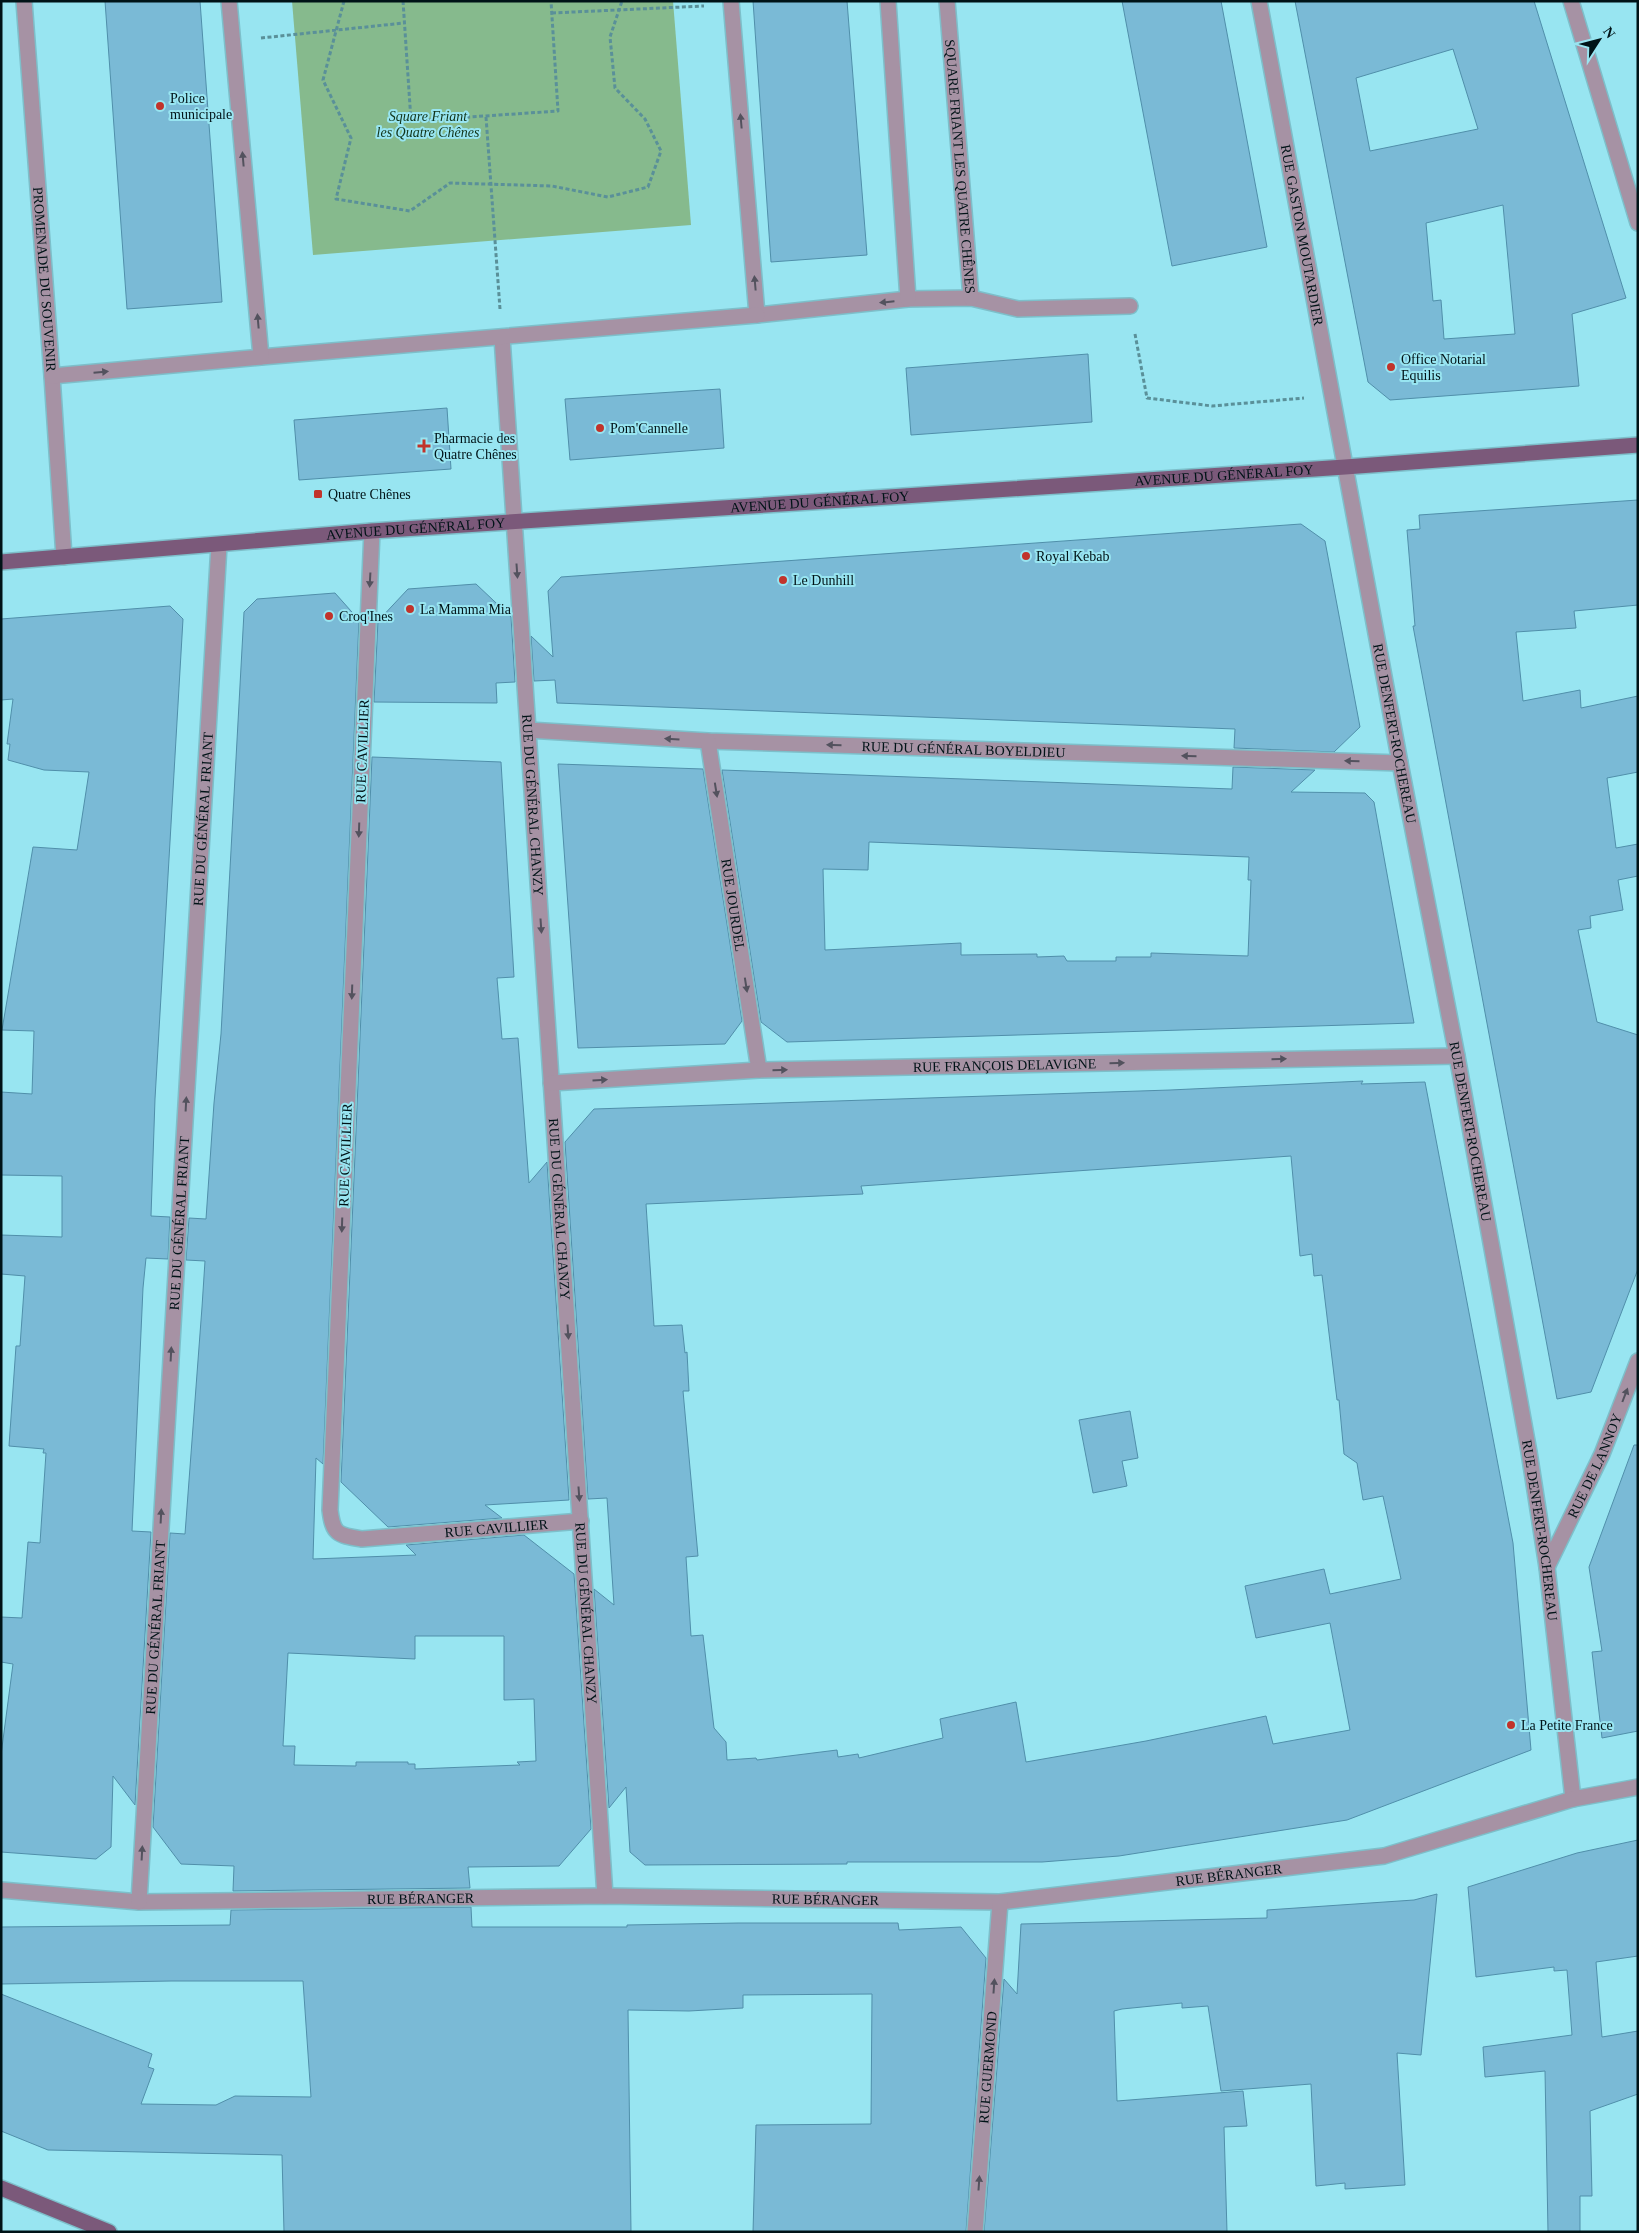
<svg xmlns="http://www.w3.org/2000/svg" width="1639" height="2233" viewBox="0 0 1639 2233" font-family="'Times New Roman',serif">
	<rect width="100%" height="100%" fill="#98e5f1"/>
	<!-- green -->
	<path fill="#86ba8d" d="M292,1h381l18,224 -378,30z"/>
	<!-- building -->
	<path fill="#7abad6" stroke="#508faa" fill-rule="evenodd" d="M105,1h95l22,301 -95,7z
		M753,1h94l20,254 -96,7z
		M1122,1h99l46,246 -95,19z
		M1295,1h239l92,297 -54,16 7,72 -189,14 -22,-18zM1453,49l25,80 -108,22 -14,-73zM1503,205l12,129 -71,5 -3,-39 -8,1 -7,-78z
		M1088,354l4,68 -181,13 -5,-67z
		M720,389l4,59 -154,12 -5,-61z
		M447,408l4,61 -152,11 -5,-60z
		M1638,500v105l-64,6 2,17 -60,4 7,69 57,-11 1,18 57,-12v76l-31,6 9,70 22,-4v32l-20,4 5,30 -33,6 1,12 -13,2 19,92 41,13v234l-47,123 -34,7 -144,-773h2l-8,-96 13,-1 -1,-14z
		M1301,524l24,17 35,186 -26,25 -100,-4 1,-19 -678,-26 -2,-23 -21,1 -3,-45 22,21 -5,-66 13,-14z
		M476,584l35,33 4,65 -19,1 1,20 -123,-1 4,-81 30,-32z
		M335,593l24,27 -36,844 -7,-6 -3,101 103,-4 -10,-10 118,-10 50,39 17,255 -32,37 -91,1 2,21 -237,3 1,-25 -53,-2 -28,-37 17,-294 15,1 17,-227 3,-46 -19,-1 3,-42 17,1 8,-116 7,-69 23,-422 13,-13zM415,1636h89v64l30,-1 2,62 -19,1 3,3 -105,4v-5h-7v-2h-52v4l-62,-1 1,-19h-12l5,-93 127,6z
		M170,606l13,13 -28,480 -4,117 19,1 -2,42 -22,-1 -3,30 -11,243 19,1 -16,273 -22,-29 -2,71 -15,12 -95,-7v-97l12,-91 -12,-2v-45l21,1 6,-76 12,1 6,-90h-3l1,-4 -35,-3 7,-100h4l5,-70 -24,-2v-39l61,2v-61l-61,-1v-83l31,2 2,-63 -32,-1 31,-183 44,3 12,-78 -45,-2 -36,-10 2,-16h-3l6,-45 -12,1v-81z
		M372,757l129,5 13,215 -17,1 5,61 16,-1 11,145 18,-21 22,338 -84,5 17,13 -114,9 -47,-45z
		M558,764l145,5 39,252 -17,23 -147,4z
		M1233,767l82,3 -24,22 74,1 9,9 40,221 -627,19 -26,-20 -39,-252 510,19zM869,842l380,15 -1,23h3l-3,76 -97,-3v4h-35v4h-49l-3,-5 -27,1v-3l-76,1v-12l-136,7 -2,-81 45,1z
		M1363,1081l-2,3 64,-2 88,461 18,207 -184,70 -228,36 -77,6h-195v2l-202,1 -15,-13 -4,-65 -17,21 -15,-219 20,16 -7,-107 -19,1 -23,-357 29,-33 576,-19zM1291,1156l9,100 12,-2 2,22 8,-1 15,125h2l5,54 13,9 6,37 20,-4 18,83 -71,15 -6,-25 -79,17 11,52 74,-15 20,107 -77,14 -7,-28 -120,25 -120,21 -10,-60 -76,17 3,19 -84,20 -1,-4 -20,3 -1,-7 -80,10 -1,-2 -29,2 -1,-18 -12,-14 -11,-93 -12,1 -5,-79 12,-1 -15,-165h6l-2,-39 -2,1 -3,-28 -28,1 -8,-122 217,-10 -2,-8z
		M1130,1411l8,47 -16,3 5,25 -34,7 -14,-73z
		M1634,1445h4v286l-36,7 -10,-86 10,-1 -13,-84z
		M1638,1840v116l-42,6 6,75 36,-6v63l-48,17 2,85h-12v36h-32l-3,-161 -60,6 -2,-30 89,-12 -5,-65 -13,1v-4l-78,10 -8,-90 109,-34z
		M1437,1894l-16,161 -24,-2 8,132 -60,4v-6l-29,3 -5,-102 -90,7 -13,-85 -26,2v-5l-60,6 -8,2 3,90 126,-10 4,35 -23,1 3,105h-243l20,-253 13,15 4,-70 246,-6v-8l147,-10z
		M471,1907l1,20h155v-2l111,-2h160l1,7 62,-3 25,31 -20,274h-213l3,-107 115,-1 1,-130 -129,1v13l-54,3 -61,-1 3,222h-347l-2,-77 -234,-5 -47,-19v-137l151,60 -4,13 6,2 -13,35 75,1 19,-9 76,1 -8,-116h-132l-170,3v-57l229,-2 1,-15z"/>
	<g fill="none" stroke-linecap="round" stroke-linejoin="round">
		<defs>
			<g id="minor">
				<path id="s1" d="M24,1l28,375 12,181"/>
				<path d="M731,1l26,314 151,-16 63,-1 47,11 112,-3"/>
				<path d="M888,1l20,298"/>
				<path id="s2" d="M947,1l24,297"/>
				<path id="s3" d="M1259,1l141,762 57,293 72,396 18,115 26,232"/>
				<path d="M1571,1l67,222"/>
				<path id="s4" d="M502,337l103,1559"/>
				<path d="M261,357l496,-42"/>
				<path d="M52,376l209,-19 -32,-356"/>
				<path id="s5" d="M372,531l-42,979c3,25 8,25 32,29l219,-18"/>
				<path id="s6" d="M528,730l180,11 692,22"/>
				<path id="s7" d="M708,741l51,329"/>
				<path id="s8" d="M551,1083l208,-13 698,-14"/>
				<path id="s9" d="M1547,1567l55,-113 36,-93"/>
				<path id="s10" d="M1,1890l138,12 466,-6 395,6 384,-46 189,-57 65,-12"/>
				<path id="s11" d="M139,1902l80,-1357"/>
				<path id="s12" d="M975,2232l25,-330"/>
			</g>
			<g id="major">
				<path id="s13" d="M1,562l371,-31 973,-64 293,-22"/>
				<path d="M1,2188l108,44"/>
			</g>
		</defs>
		<!-- minor casing -->
		<use href="#minor" stroke="#7dbfca" stroke-width="18"/>
		<!-- major casing -->
		<use href="#major" stroke="#7dbfca" stroke-width="18"/>
		<!-- path -->
		<path stroke="#5a9099" stroke-width="3" stroke-dasharray="4 2.5" stroke-linecap="butt" d="M344,1l-21,79 28,58 -15,61 74,12 40,-28 102,3 56,11 40,-10 13,-36 -16,-32 -30,-31 -5,-51 12,-36
			M403,1l8,120 147,-10 -7,-110
			M552,13l152,-7
			M261,38l143,-15
			M486,117l14,192
			M1135,334l12,64 65,8 92,-8"/>
		<!-- minor -->
		<use href="#minor" stroke="#a692a4" stroke-width="15"/>
		<!-- major -->
		<use href="#major" stroke="#7b597a" stroke-width="15"/>
	</g>
	<!-- one-way arrows -->
	<defs><path id="oneway-solid" d="M-6-.8H1V-3.2L6.5 0L1 3.2V.8H-6Z" transform="scale(1.25)"/></defs>
	<g fill="#53525e">
		<use href="#oneway-solid" transform="translate(741 121) rotate(-95)"/>
		<use href="#oneway-solid" transform="translate(243 159) rotate(-95)"/>
		<use href="#oneway-solid" transform="translate(755 283) rotate(-95)"/>
		<use href="#oneway-solid" transform="translate(887 302) rotate(174)"/>
		<use href="#oneway-solid" transform="translate(258 321) rotate(-95)"/>
		<use href="#oneway-solid" transform="translate(101 372) rotate(-5)"/>
		<use href="#oneway-solid" transform="translate(517 571) rotate(86)"/>
		<use href="#oneway-solid" transform="translate(370 580) rotate(93)"/>
		<use href="#oneway-solid" transform="translate(672 739) rotate(-176)"/>
		<use href="#oneway-solid" transform="translate(834 745) rotate(-178)"/>
		<use href="#oneway-solid" transform="translate(1189 756) rotate(-178)"/>
		<use href="#oneway-solid" transform="translate(1352 761) rotate(-178)"/>
		<use href="#oneway-solid" transform="translate(716 790) rotate(81)"/>
		<use href="#oneway-solid" transform="translate(359 830) rotate(92)"/>
		<use href="#oneway-solid" transform="translate(541 926) rotate(86)"/>
		<use href="#oneway-solid" transform="translate(746 985) rotate(81)"/>
		<use href="#oneway-solid" transform="translate(352 992) rotate(92)"/>
		<use href="#oneway-solid" transform="translate(1279 1059) rotate(-1)"/>
		<use href="#oneway-solid" transform="translate(1117 1063) rotate(-1)"/>
		<use href="#oneway-solid" transform="translate(780 1070) rotate(-1)"/>
		<use href="#oneway-solid" transform="translate(600 1080) rotate(-4)"/>
		<use href="#oneway-solid" transform="translate(186 1104) rotate(-87)"/>
		<use href="#oneway-solid" transform="translate(342 1225) rotate(92)"/>
		<use href="#oneway-solid" transform="translate(568 1332) rotate(86)"/>
		<use href="#oneway-solid" transform="translate(171 1354) rotate(-87)"/>
		<use href="#oneway-solid" transform="translate(1625 1395) rotate(-69)"/>
		<use href="#oneway-solid" transform="translate(579 1494) rotate(86)"/>
		<use href="#oneway-solid" transform="translate(161 1516) rotate(-87)"/>
		<use href="#oneway-solid" transform="translate(142 1853) rotate(-87)"/>
		<use href="#oneway-solid" transform="translate(994 1986) rotate(-86)"/>
		<use href="#oneway-solid" transform="translate(979 2183) rotate(-86)"/>
	</g>
	<!-- markers -->
	<g fill="#c1332b" stroke="#98e5f1" stroke-width="2">
		<circle cx="160" cy="106" r="5"/>
		<circle cx="1391" cy="367" r="5"/>
		<circle cx="600" cy="428" r="5"/>
		<path d="M421.5 438.5h5v5h5v5h-5v5h-5v-5h-5v-5h5z"/>
		<rect x="313" y="489" width="10" height="10" rx="2.5"/>
		<circle cx="1026" cy="556" r="5"/>
		<circle cx="783" cy="580" r="5"/>
		<circle cx="410" cy="609" r="5"/>
		<circle cx="329" cy="616" r="5"/>
		<circle cx="1511" cy="1725" r="5"/>
	</g>
	<g text-anchor="middle" stroke-width="4" stroke-linejoin="round" paint-order="stroke">
		<!-- poi labels -->
		<g font-size="14" fill="#001317" stroke="#98e5f1" text-anchor="start">
			<text x="170" y="103">Police<tspan x="170" dy="16">municipale</tspan></text>
			<text x="1401" y="364">Office Notarial<tspan x="1401" dy="16">Equilis</tspan></text>
			<text x="610" y="433">Pom'Cannelle</text>
			<text x="434" y="443">Pharmacie des<tspan x="434" dy="16">Quatre Chênes</tspan></text>
			<text x="328" y="499">Quatre Chênes</text>
			<text x="1036" y="561">Royal Kebab</text>
			<text x="793" y="585">Le Dunhill</text>
			<text x="420" y="614">La Mamma Mia</text>
			<text x="339" y="621">Croq'Ines</text>
			<text x="1521" y="1730">La Petite France</text>
		</g>
		<!-- park labels -->
		<g font-size="14" font-style="italic" fill="#113318" stroke="#98e5f1">
			<text x="428" y="121">Square Friant<tspan x="428" dy="16">les Quatre Chênes</tspan></text>
		</g>
		<!-- street labels -->
		<g font-size="14" fill="#001317" stroke="#98e5f1">
			<text dy="5" stroke="none"><textPath href="#s2" startOffset="166">SQUARE FRIANT LES QUATRE CHÊNES</textPath></text>
			<text dy="5" stroke="none"><textPath href="#s3" startOffset="238">RUE GASTON MOUTARDIER</textPath></text>
			<text dy="5" stroke="none"><textPath href="#s1" startOffset="279">PROMENADE DU SOUVENIR</textPath></text>
			<text dy="5" stroke="none"><textPath href="#s13" startOffset="1226">AVENUE DU GÉNÉRAL FOY</textPath></text>
			<text dy="5" stroke="none"><textPath href="#s13" startOffset="821">AVENUE DU GÉNÉRAL FOY</textPath></text>
			<text dy="5" stroke="none"><textPath href="#s13" startOffset="416">AVENUE DU GÉNÉRAL FOY</textPath></text>
			<text dy="5" stroke="none"><textPath href="#s3" startOffset="745">RUE DENFERT-ROCHEREAU</textPath></text>
			<text dy="5" stroke="none"><textPath href="#s6" startOffset="436">RUE DU GÉNÉRAL BOYELDIEU</textPath></text>
			<text transform="translate(362 751) rotate(-88)" y="5">RUE CAVILLIER</text>
			<text dy="5" stroke="none"><textPath href="#s4" startOffset="469">RUE DU GÉNÉRAL CHANZY</textPath></text>
			<text dy="5" stroke="none"><textPath href="#s11" startOffset="1085">RUE DU GÉNÉRAL FRIANT</textPath></text>
			<text dy="5" stroke="none"><textPath href="#s7" startOffset="166">RUE JOURDEL</textPath></text>
			<text dy="5" stroke="none"><textPath href="#s8" startOffset="454">RUE FRANÇOIS DELAVIGNE</textPath></text>
			<text dy="5" stroke="none"><textPath href="#s3" startOffset="1150">RUE DENFERT-ROCHEREAU</textPath></text>
			<text transform="translate(345 1155) rotate(-88)" y="5">RUE CAVILLIER</text>
			<text dy="5" stroke="none"><textPath href="#s4" startOffset="874">RUE DU GÉNÉRAL CHANZY</textPath></text>
			<text dy="5" stroke="none"><textPath href="#s11" startOffset="680">RUE DU GÉNÉRAL FRIANT</textPath></text>
			<text dy="5" stroke="none"><textPath href="#s9" startOffset="112">RUE DE LANNOY</textPath></text>
			<text dy="5" stroke="none"><textPath href="#s5" startOffset="1164">RUE CAVILLIER</textPath></text>
			<text dy="5" stroke="none"><textPath href="#s3" startOffset="1555">RUE DENFERT-ROCHEREAU</textPath></text>
			<text dy="5" stroke="none"><textPath href="#s4" startOffset="1279">RUE DU GÉNÉRAL CHANZY</textPath></text>
			<text dy="5" stroke="none"><textPath href="#s11" startOffset="275">RUE DU GÉNÉRAL FRIANT</textPath></text>
			<text dy="5" stroke="none"><textPath href="#s10" startOffset="1230">RUE BÉRANGER</textPath></text>
			<text dy="5" stroke="none"><textPath href="#s10" startOffset="420">RUE BÉRANGER</textPath></text>
			<text dy="5" stroke="none"><textPath href="#s10" startOffset="825">RUE BÉRANGER</textPath></text>
			<text dy="5" stroke="none"><textPath href="#s12" startOffset="165">RUE GUERMOND</textPath></text>
		</g>
	</g>
	<!-- border -->
	<rect width="1639" height="2233" fill="none" stroke="#001317" stroke-width="5"/>
	<!-- north arrow -->
	<g transform="translate(1599 40) rotate(54)" stroke="#98e5f1" stroke-width="4" paint-order="stroke">
	<path d="M0-4L9 19L0 12L-9 19Z" fill="#001317"/>
	<text y="-8" font-size="14" font-weight="bold" text-anchor="middle" fill="#001317">N</text>
	</g>
</svg>
